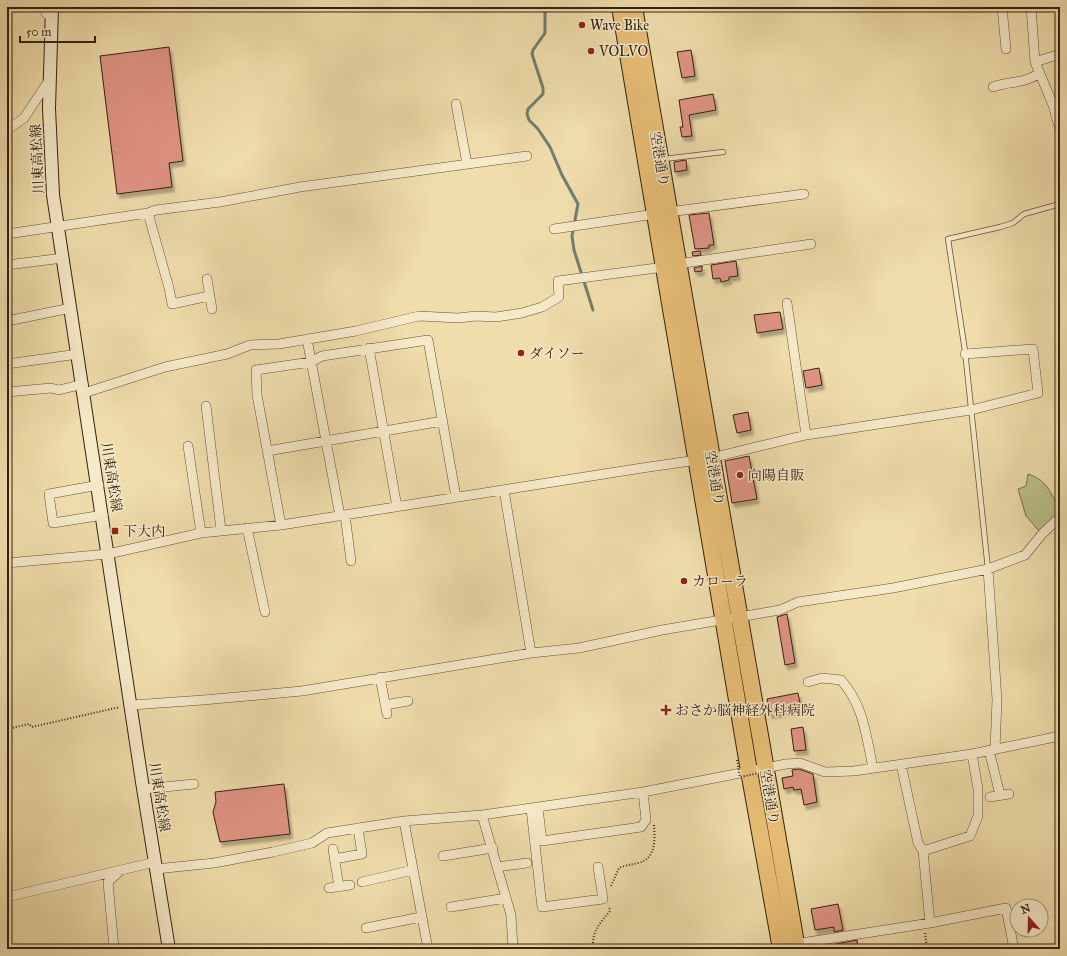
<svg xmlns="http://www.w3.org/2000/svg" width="1067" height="956" viewBox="0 0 1067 956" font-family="'IM FELL Great Primer','Noto Serif JP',serif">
	<defs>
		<filter id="shadow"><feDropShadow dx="2.5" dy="4.5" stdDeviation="1" flood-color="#0004"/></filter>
	</defs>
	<rect width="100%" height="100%" fill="#efddab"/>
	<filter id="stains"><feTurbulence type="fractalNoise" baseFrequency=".005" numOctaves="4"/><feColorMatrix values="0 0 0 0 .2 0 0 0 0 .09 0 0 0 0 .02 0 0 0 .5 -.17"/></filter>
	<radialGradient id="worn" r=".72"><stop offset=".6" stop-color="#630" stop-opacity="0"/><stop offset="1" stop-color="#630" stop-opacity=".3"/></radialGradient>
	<!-- green -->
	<path fill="#bbc088" stroke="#78704d" d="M1028,474c20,6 24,21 32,39l-20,19 -14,-16 -8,-27 8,-3z"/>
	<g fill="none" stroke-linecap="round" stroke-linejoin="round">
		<!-- stream -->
		<path stroke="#717e6d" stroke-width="3" d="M545,7v26l-12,17 -1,4 11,34v6l-15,15 -1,5 2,6 9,9 12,18 12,28 16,29 -6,32 2,14 19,60"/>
	</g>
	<!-- building -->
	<path fill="#e09484" stroke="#342112" filter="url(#shadow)" d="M169,47l14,114 -14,2 3,24 -55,7 -17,-138z
		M691,50l4,26 -13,2 -5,-26z
		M713,94l3,16 -27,5 3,21 -10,1 -2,-10h3l-4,-27z
		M686,160l1,10 -12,2 -1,-10z
		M709,213l5,32h-5v3l-14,1 -6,-34z
		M700,251l1,4 -8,1 -1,-4z
		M736,261l2,15 -9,1v3l-8,2 -1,-4 -7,1 -2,-14z
		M702,266v5l-7,1 -1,-4z
		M780,312l3,17 -26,4 -3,-18z
		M819,368l3,17 -16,3 -3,-17z
		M748,412l3,18 -14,3 -4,-18z
		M749,456l8,43 -25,4 -7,-42z
		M787,614l8,49 -10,2 -8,-48z
		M798,693l3,16 -32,5 -2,-15z
		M803,727l3,23 -12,1 -3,-22z
		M799,769l14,5 4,28 -13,3 -3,-16 -7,1 -1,-3 -9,2 -2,-11 11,-2 -1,-6z
		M284,784l6,50 -70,8 -7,-30 3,-10 -1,-10z
		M838,904l5,26 -9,2v-5l-19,3 -4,-21z
		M857,940l1,9h-21l-1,-5z"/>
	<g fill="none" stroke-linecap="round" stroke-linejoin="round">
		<defs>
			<path id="lane" d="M664,159l59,-7
				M988,569l-23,-218 -17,-112 52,-12 13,-4 11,-9 36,-10"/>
			<path id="street" d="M44,7l2,6 6,5
				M1002,7l4,42
				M1031,7l4,55 18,43 7,25
				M1035,62l25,-8
				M993,87c19,-7 28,-2 47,-14
				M456,104l11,60
				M7,130l17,-12 26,-39
				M669,212l135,-18
				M148,213l8,-3 64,-8 80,-15 227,-31
				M554,229l101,-15
				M7,234l141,-21 21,75 3,16 37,-8
				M678,264l133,-20
				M7,265l56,-7
				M207,279l5,30
				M787,303l19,132
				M7,321l64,-13
				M307,339l33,177
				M369,348l28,159
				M7,364l71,-10
				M7,392l44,-4 8,2 24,-6
				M84,393l81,-26 62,-13 23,-9 29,-1 77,-13 63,-15 39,2 18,-2 20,1 26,-4 20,-6 17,-10 -1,-16 106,-14
				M206,406l15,124
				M188,446l13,87
				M267,451l176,-30
				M99,485l-50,9 4,29 50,-8
				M504,490l27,163
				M345,515l6,46
				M281,525l-24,-130 -1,-25 55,-8 11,-6 106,-16 28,157
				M247,528l18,84
				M7,563l101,-9 93,-21 80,-8 361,-57 69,-10 95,-23 165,-25 67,-17 -5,-44 -68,5
				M988,569l9,131 -2,49
				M380,677l7,37
				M808,682l14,-4 19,2c23,26 25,56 32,88
				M132,705l71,-5 99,-9 229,-38 48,-5 83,-18 118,-20 18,-8 95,-14 95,-19 37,-14 18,-22 17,-16
				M385,705l23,-4
				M989,750l11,45
				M901,764l17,79 5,8
				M144,789l50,-5
				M990,797l19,-3
				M538,808l4,33 99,-14 5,-7 -3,-28
				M531,809l11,98 61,-8 -5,-32
				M482,815l29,100 2,34
				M404,821l24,128
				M333,849l6,38
				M443,856l50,-8
				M334,859l28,-5 -4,-26
				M497,867l30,-4
				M156,869l58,-6 59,-11 39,-9 15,-10 77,-12 78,-6 161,-23 143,-28 14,-1 25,9 29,-1 118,-17 88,-18
				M362,882l51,-12
				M329,888l21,-3
				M7,897l148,-35
				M451,907l55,-9
				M930,923l-7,-72 47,-15 8,-20v-27l-6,-35
				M366,928l55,-11
				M795,944l135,-21 76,-15 8,41
				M114,949l-6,-67 11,-10"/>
			<path id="secondary" d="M52,7l-3,101 4,87 89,587 27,167"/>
			<path id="highway" d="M620,7l129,764 32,178
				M634,7l163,942"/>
		</defs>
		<!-- lane casing -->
		<use href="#lane" stroke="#635038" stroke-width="6"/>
		<!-- street casing -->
		<use href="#street" stroke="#635038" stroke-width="10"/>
		<!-- secondary casing -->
		<use href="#secondary" stroke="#342112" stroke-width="14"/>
		<!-- highway casing -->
		<use href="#highway" stroke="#342112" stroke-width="18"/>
		<!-- path -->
		<path stroke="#342112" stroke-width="2" stroke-dasharray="1 2" stroke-linecap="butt" d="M7,729l22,-5 3,3 88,-20
			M611,886l8,-18c6,-3 12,-3 19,-5 18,-4 17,-23 16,-38
			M925,933l2,16
			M593,949c-1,-19 6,-24 17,-38l-1,-5"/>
		<!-- lane -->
		<use href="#lane" stroke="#f5e9c8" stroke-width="4.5"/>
		<!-- street -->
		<use href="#street" stroke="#f5e9c8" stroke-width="9"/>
		<!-- secondary -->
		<use href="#secondary" stroke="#f5e9c8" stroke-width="12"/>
		<!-- highway -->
		<use href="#highway" stroke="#e8be76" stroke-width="16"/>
		<!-- path-bridge -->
		<path stroke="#342112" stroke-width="2" stroke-dasharray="1 2" stroke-linecap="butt" d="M737,760l3,17 29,-6"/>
	</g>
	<!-- markers -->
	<g fill="#8f2418" stroke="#f5e9c8" stroke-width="1.5">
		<circle cx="582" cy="25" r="4"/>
		<circle cx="591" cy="51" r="4"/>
		<circle cx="521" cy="353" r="4"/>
		<circle cx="740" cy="475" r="4"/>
		<rect x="111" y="527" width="8" height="8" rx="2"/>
		<circle cx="684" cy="581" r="4"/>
		<path d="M664 704h4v4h4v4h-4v4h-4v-4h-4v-4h4z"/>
	</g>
	<g text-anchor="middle" stroke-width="3" stroke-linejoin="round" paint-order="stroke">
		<!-- poi labels -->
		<g font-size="14" fill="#342112" stroke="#f5e9c8" text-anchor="start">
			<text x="590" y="30">Wave Bike</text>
			<text x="599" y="56">VOLVO</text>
			<text x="529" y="358">ダイソー</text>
			<text x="748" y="480">向陽自販</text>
			<text x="123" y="536">下大内</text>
			<text x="692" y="586">カローラ</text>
			<text x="675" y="715">おさか脳神経外科病院</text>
		</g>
		<!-- street labels -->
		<g font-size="14" fill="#342112" stroke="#f5e9c8">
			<text transform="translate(37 159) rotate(-93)" y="5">川東高松線</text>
			<text transform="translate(660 159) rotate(80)" y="5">空港通り</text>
			<text transform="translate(112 477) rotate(81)" y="5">川東高松線</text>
			<text transform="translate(715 478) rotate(80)" y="5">空港通り</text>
			<text transform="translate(160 797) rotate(81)" y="5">川東高松線</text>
			<text transform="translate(770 797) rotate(80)" y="5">空港通り</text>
		</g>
	</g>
	<!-- margin -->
	<rect width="1067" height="956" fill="none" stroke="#efddab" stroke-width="24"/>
	<rect x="8" y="8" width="1051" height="940" fill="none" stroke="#342112" stroke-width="2"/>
	<rect x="12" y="12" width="1043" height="932" fill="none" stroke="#342112"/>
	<!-- north arrow -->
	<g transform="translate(1029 918) rotate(340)"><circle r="19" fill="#f5e9c8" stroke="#a8997f"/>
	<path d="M0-3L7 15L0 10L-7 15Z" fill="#8f2418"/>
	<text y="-6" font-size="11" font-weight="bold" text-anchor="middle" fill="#342112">N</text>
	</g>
	<!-- scale -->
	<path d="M20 36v6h75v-6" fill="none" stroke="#342112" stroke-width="2"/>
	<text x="26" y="36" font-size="12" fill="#342112" stroke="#f5e9c8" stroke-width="3" paint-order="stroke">50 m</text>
	<rect width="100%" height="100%" filter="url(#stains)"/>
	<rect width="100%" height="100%" fill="url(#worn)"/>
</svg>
